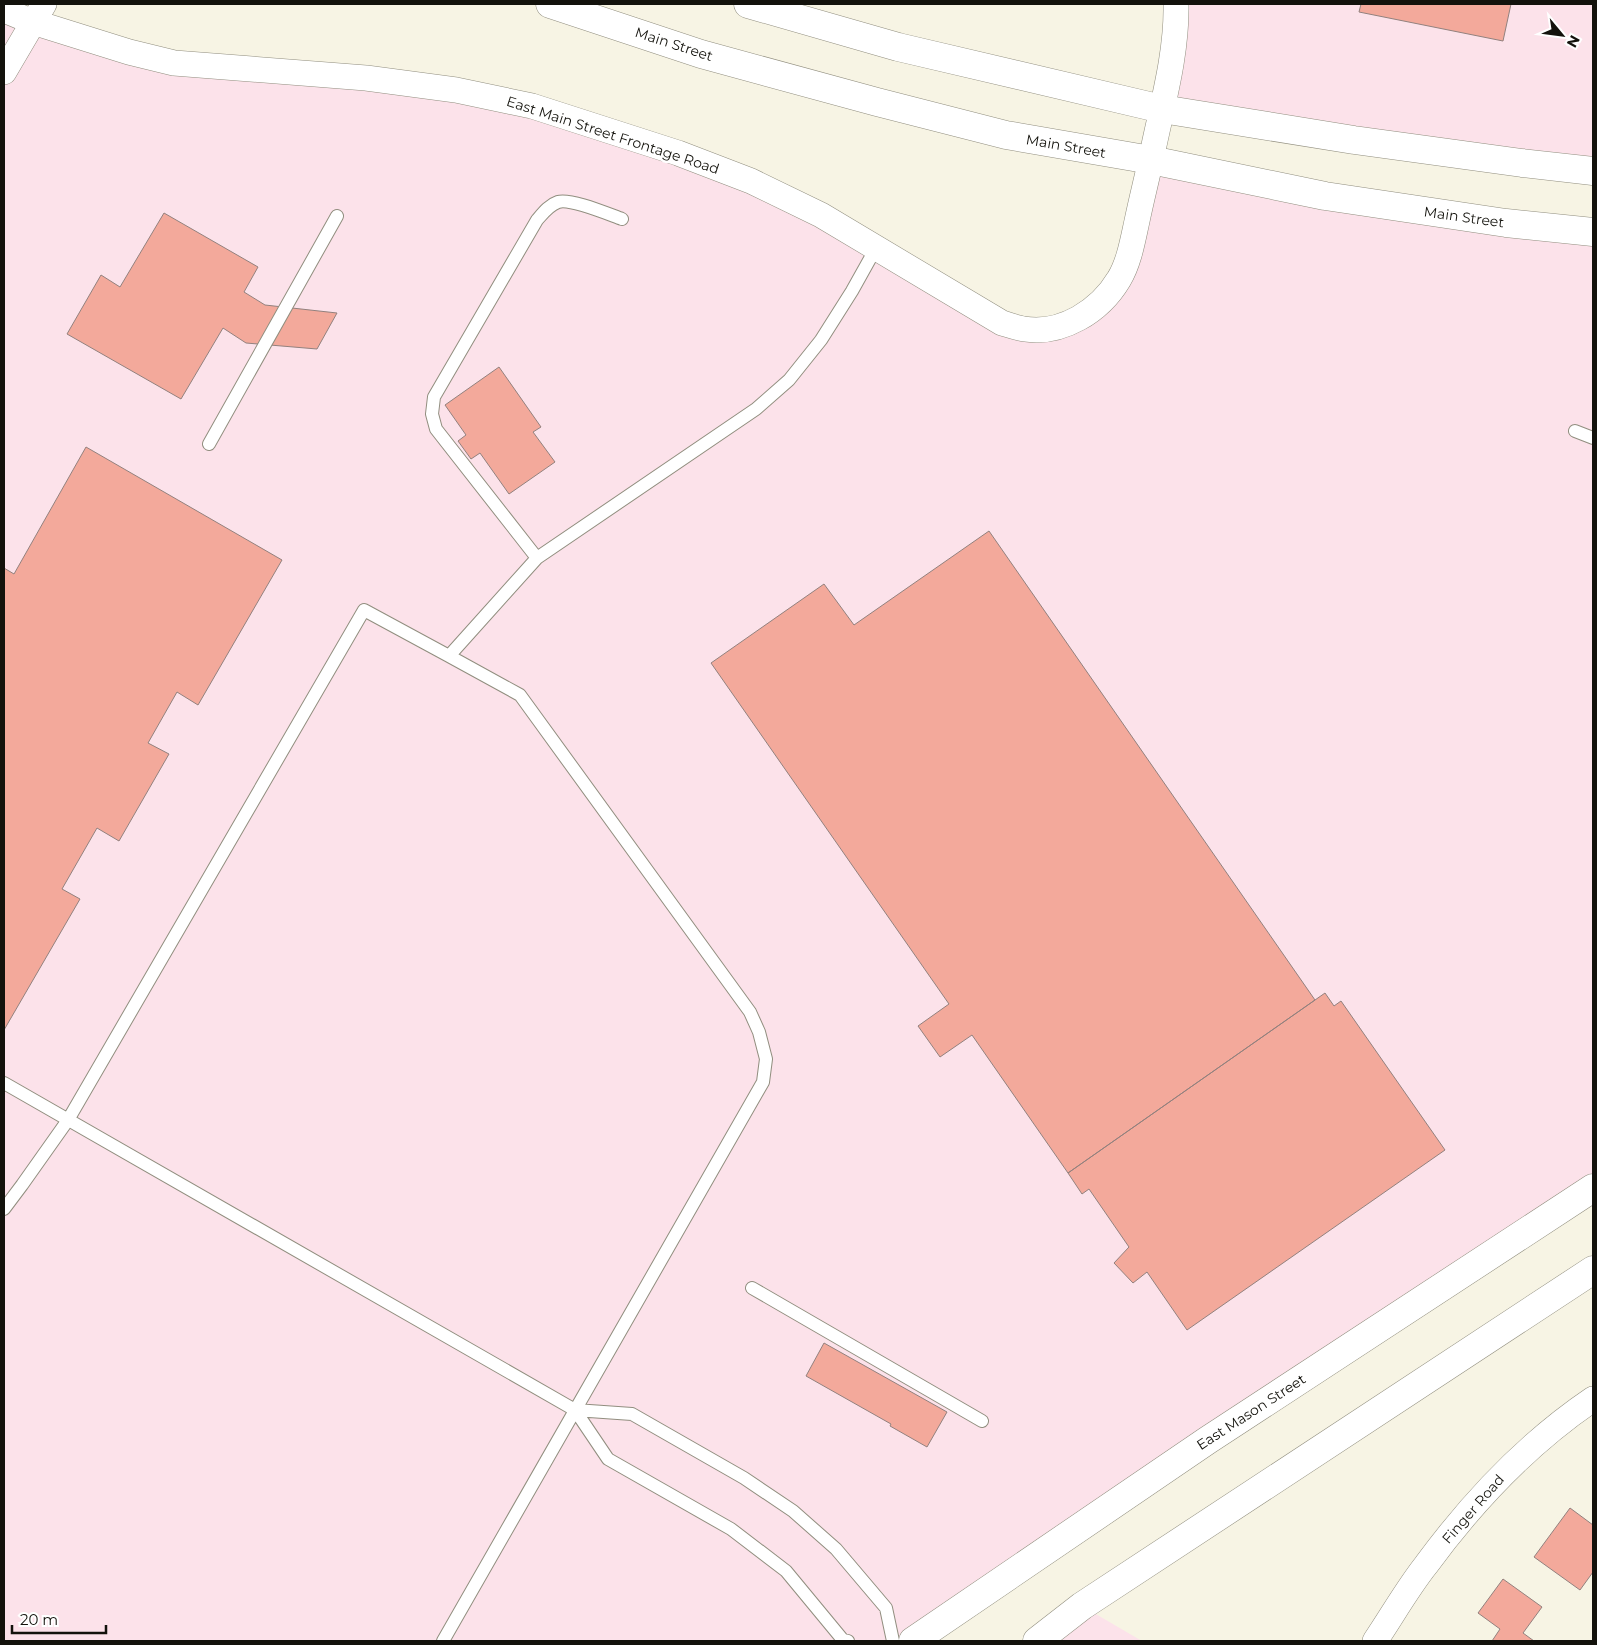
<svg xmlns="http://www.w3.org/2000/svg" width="1597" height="1645" viewBox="0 0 1597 1645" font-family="Montserrat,sans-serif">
	<rect width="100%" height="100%" fill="#f7f4e4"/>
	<!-- commercial -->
	<path fill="#fce2ea" d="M1176,4h417v167l-431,-62z
		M4,10l125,42 237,26 312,75 347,177 79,-32 47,-138 442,72v956l-680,453h-909z
		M1082,1606l60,35h-105z"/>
	<!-- building -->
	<path fill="#f3a99b" stroke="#92817e" d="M1361,4h150l-8,37 -144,-29z
		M164,213l94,54 -14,25 21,13 72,8 -20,36 -71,-6 -23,-15 -42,71 -114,-65 34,-59 19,12z
		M499,367l42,60 -8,5 22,30 -46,32 -29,-41 -9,6 -13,-18 8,-6 -21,-30z
		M86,447l196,113 -84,145 -21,-13 -29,51 21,11 -50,87 -22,-13 -35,61 18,10 -76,131v-462l10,6z
		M989,531l326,469 -247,173 -96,-138 -32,22 -22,-31 31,-22 -238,-341 113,-79 30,41z
		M1325,993l9,13 7,-5 104,149 -258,180 -40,-58 -14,11 -19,-20 15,-16 -40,-58 -7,5 -14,-21z
		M824,1343l123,69 -20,35 -37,-21 1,-2 -85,-48z
		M1570,1508l23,17v47l-13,18 -46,-33z
		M1503,1579l39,28 -19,26 11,8h-42l8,-12 -22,-16z"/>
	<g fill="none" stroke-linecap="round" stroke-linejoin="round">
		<defs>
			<path id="lane" d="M1575,431l18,7
				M209,444l128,-228
				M537,558l-101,-129 -4,-15 2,-17 103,-177c6,-7 12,-15 21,-18 12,-4 50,12 64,17
				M4,1083l571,327 33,49 123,70 55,42 57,69 5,1
				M4,1209l18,-24 46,-65 296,-510 85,46 88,-98 219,-149 33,-29 32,-40 31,-49 24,-43
				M752,1288l230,133
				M575,1410l57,4 112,64 49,33 43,38 50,59 7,33
				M443,1641l320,-559 3,-23 -7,-27 -9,-20 -230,-317 -71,-39"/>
			<path id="street" d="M4,10l29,12 96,30 45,11 192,15 90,12 76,16 146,47 73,28 70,34 181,108c7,2 15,5 22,6 38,6 76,-18 95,-50 10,-16 14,-40 18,-58 5,-24 11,-47 16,-71 10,-48 24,-97 23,-146
				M4,72l40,-68
				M1375,1641c17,-25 32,-52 51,-76 47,-64 102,-122 167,-166"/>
			<path id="secondary" d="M913,1641l295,-201 385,-252
				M1037,1641l45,-35 511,-336"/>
			<path id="primary" d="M550,4l151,50 176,48 129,33 145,25 174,36 181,27 87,9
				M748,4l150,43 264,62 192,31 168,23 71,8"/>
		</defs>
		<!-- lane casing -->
		<use href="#lane" stroke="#918e7f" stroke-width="14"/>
		<!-- street casing -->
		<use href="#street" stroke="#918e7f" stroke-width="26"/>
		<!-- secondary casing -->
		<use href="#secondary" stroke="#918e7f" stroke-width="29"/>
		<!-- primary casing -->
		<use href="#primary" stroke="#918e7f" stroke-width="29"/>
		<!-- lane -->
		<use href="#lane" stroke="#fff" stroke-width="12"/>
		<!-- street -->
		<use href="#street" stroke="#fff" stroke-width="25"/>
		<!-- secondary -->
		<use href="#secondary" stroke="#fff" stroke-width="28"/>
		<!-- primary -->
		<use href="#primary" stroke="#fff" stroke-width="28"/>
	</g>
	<g text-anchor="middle" stroke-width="5" stroke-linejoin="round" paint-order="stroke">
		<!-- street labels -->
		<g font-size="14" fill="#13120c" stroke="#fff">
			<text transform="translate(674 44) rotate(18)" y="5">Main Street</text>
			<text transform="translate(613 135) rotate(18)" y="5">East Main Street Frontage Road</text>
			<text transform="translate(1066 146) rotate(10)" y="5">Main Street</text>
			<text transform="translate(1464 217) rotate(8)" y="5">Main Street</text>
			<text transform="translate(1251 1412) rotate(-33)" y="5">East Mason Street</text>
			<text transform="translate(1473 1509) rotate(-49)" y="5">Finger Road</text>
		</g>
	</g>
	<!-- border -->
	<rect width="1597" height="1645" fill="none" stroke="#13120c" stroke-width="10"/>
	<!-- north arrow -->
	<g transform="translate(1562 35) rotate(119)" stroke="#ffffff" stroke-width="4" paint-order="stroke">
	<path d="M0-4L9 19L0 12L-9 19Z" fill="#13120c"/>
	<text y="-8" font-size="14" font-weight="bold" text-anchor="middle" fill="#13120c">N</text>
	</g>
	<!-- scale -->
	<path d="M12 1625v8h94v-8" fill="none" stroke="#13120c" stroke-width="2.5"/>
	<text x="20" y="1625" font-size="15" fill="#13120c" stroke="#ffffff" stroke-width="4" paint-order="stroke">20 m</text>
</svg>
